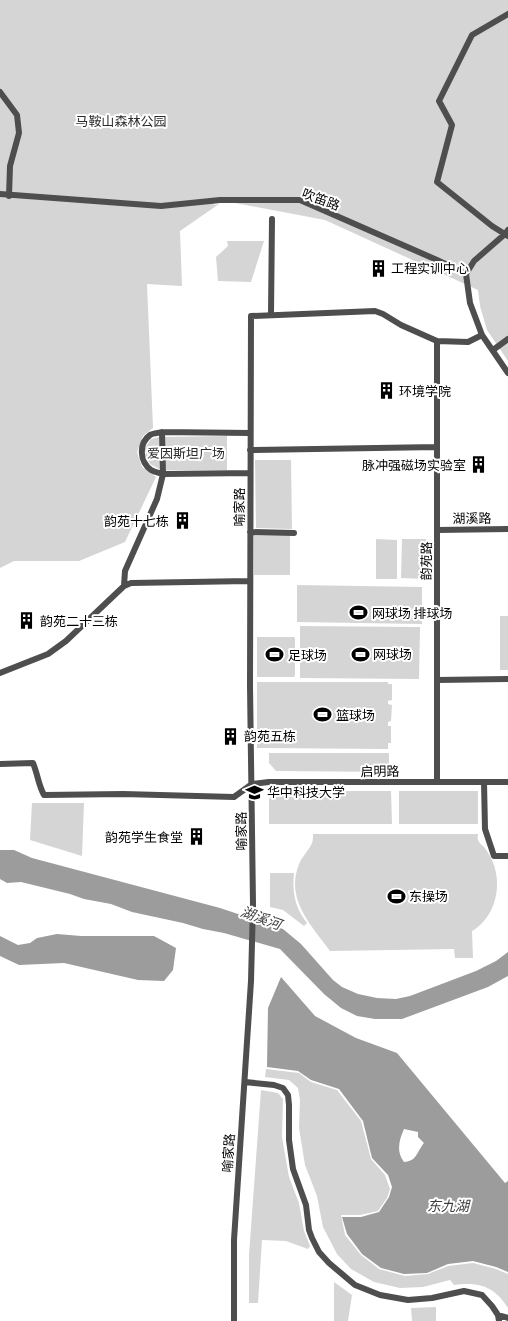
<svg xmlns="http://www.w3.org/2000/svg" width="508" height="1321" viewBox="0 0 508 1321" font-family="Manrope,'Noto Sans SC',sans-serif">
	<rect width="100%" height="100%" fill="#fff"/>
	<!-- green -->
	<path fill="#d5d5d5" d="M0,0h508v361l-21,-31 -7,-24 -2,-16 -153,-70 -106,-20 -6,5 6,-1 -39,27 2,55 -35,-2 6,144 -10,8 -6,16 5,15 14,10 -31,65 -46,19h-65l-14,7z
		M227,241h37l-13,41 -33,-1 -2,-24 12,-11z
		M227,436v34h-66l-11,-6 -4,-8 -1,-8 6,-9 8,-2z
		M255,460h36l1,69 -36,-1z
		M254,534l36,1v40h-36z
		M376,539l21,1v39h-21z
		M402,539h24l-1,40 -24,-1z
		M297,585l125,2v37l-125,-2z
		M500,616h8v54h-8z
		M300,626l120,1 -1,52 -119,-1z
		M294,637l1,1v37l-1,2h-37v-40z
		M257,682h131v2h4v16l-4,1v3l4,1 -1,16 -3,1v4h3v17h-3v6l-131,-1z
		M269,753h120v19l-113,-1 -7,-8z
		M276,791h115l1,33h-123v-25z
		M399,791h79v33h-79z
		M32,803h52l-2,53 -52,-16z
		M313,834h165c0,2 -1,4 0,6 1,3 4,5 6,7 3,4 6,8 8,13 11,24 4,57 -20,71l1,27h-18l-1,-9 -124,2c-19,-26 -45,-52 -31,-87 3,-7 12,-17 13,-21 1,-2 1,-6 1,-9z
		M270,873h24c-2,19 1,35 13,50l-3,3 -21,-16 -13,-3z
		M266,1069l33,4 12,9 26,8 24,31 10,38 14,16 5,14 -3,9 -9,13 -18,4h-19l4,20 16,20 18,14 26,7 23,-2 20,-8 25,-3 23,6 12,5v34c-14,-22 -29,-26 -54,-23l-4,-5 -27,7 -23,1 -26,-6 -23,-13 -14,-15 -14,-27 -6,-31 -12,-31 -6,-37 1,-28 -2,-12 -9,-8 -24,-3z
		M261,1090l17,3 5,6 -1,38 7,40 10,26 5,28 6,15 -2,3 -22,-8 -24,-1 -4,63h-9v-48z
		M334,1282l18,13 -4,26h-14z
		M436,1307v14h-24l-1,-13z"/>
	<!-- water -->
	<path fill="#9c9c9c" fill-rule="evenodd" d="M0,850h14l18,8 188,50 63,21 18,15 32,36 9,7 16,7 19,4 19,1 14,-3 66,-25 20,-10 12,-9v24l-20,11 -86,32h-27l-18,-3 -16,-8 -17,-14 -44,-45 -56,-16 -21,-4 -20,-6 -51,-11 -21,-8 -27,-5 -14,-5 -49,-12 -14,1 -7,-4z
		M57,934l24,2h73l22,12 -3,22 -9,11 -26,-1 -74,-17 -45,2 -19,-9v-20l18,9 12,-2 7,-5z
		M281,977l34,39 41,22 41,15 108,130 3,-2v91l-12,-5 -23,-6 -25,3 -21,9 -23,1 -23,-6 -19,-14 -15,-20 -5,-17h19l18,-5 10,-15 3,-10 -4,-12 -16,-17 -9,-37 -24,-32 -28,-9 -13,-9 -31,-4 1,-59zM404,1129l14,3v5l6,6c-8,10 -7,18 -20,19 -8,-10 -5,-22 0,-33z"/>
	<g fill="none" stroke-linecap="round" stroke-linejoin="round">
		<!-- street -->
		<path stroke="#4e4e4e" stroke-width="6" d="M508,14l-36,21 -33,66 13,24 -15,57 55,44 16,10
			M0,92l17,23 2,18 -9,33 -1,30
			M0,194l161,12 59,-6h80l137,60 29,14 4,29 12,32 26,38
			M466,274l8,-13 31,-27 3,-4
			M271,314l1,-95
			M437,341v440
			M493,350l15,-11
			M250,450l187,-3
			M250,473l-87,1c-3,-1 -9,-2 -12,-4 -11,-8 -13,-26 -1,-35 3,-2 9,-2 12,-3l88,1
			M437,530l71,-1
			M250,532l44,1
			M124,586l1,-15 32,-72 6,-25 -1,-42
			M0,673l48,-19 18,-13 58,-55 7,-3 118,-2
			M437,680l71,-1
			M0,764l33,-1c5,12 5,21 11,32l79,-1 111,3 18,-13 17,-2h239
			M484,782l1,47 9,27h14
			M245,1082l29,3 9,3 5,7 1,10v35l4,29 13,36 3,25 3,8 7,14 10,11 26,22 25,10 28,5 24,-2 32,-7 18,4 10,11 6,9 1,6
			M498,1315l10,3
			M234,1321v-81l17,-259 2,-77 -3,-218 1,-370 124,-5 8,3 18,11 36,16 31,1 14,-7"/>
	</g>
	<!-- icons -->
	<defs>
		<symbol id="building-bare" viewBox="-9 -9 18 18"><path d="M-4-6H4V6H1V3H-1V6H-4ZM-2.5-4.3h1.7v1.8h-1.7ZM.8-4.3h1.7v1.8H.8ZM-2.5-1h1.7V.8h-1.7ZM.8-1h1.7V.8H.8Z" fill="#000" stroke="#fff" stroke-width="2.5" paint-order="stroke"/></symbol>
		<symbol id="stadium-bare" viewBox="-9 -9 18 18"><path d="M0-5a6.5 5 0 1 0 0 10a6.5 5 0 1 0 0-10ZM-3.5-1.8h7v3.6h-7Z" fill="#000" stroke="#fff" stroke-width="2.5" paint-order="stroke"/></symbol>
		<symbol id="university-bare" viewBox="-9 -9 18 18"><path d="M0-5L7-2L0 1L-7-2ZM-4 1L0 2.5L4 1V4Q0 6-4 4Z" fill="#000" stroke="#fff" stroke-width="2.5" paint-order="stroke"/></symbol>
	</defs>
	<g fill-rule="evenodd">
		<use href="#building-bare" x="366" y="256" width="25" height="25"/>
		<use href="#building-bare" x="374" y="378" width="25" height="25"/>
		<use href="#building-bare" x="466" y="452" width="25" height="25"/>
		<use href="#building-bare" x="170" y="508" width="25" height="25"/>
		<use href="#stadium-bare" x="346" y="600" width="25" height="25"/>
		<use href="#building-bare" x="14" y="608" width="25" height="25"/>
		<use href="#stadium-bare" x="348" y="642" width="25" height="25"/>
		<use href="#stadium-bare" x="262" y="642" width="25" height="25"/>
		<use href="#stadium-bare" x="310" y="702" width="25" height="25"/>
		<use href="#building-bare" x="218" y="724" width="25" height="25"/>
		<use href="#university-bare" x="242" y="780" width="25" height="25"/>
		<use href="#building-bare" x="184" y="824" width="25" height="25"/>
		<use href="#stadium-bare" x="384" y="884" width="25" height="25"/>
	</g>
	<g text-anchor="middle" stroke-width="4" stroke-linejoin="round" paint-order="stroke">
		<!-- park labels -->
		<g font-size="13" fill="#2c2c2c" stroke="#fff">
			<text x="121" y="126">马鞍山森林公园</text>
			<text x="186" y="458">爱因斯坦广场</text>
		</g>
		<!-- street labels -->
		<g font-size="13" fill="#000" stroke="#fff">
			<text transform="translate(321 199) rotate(20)" y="5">吹笛路</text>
			<text transform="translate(239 507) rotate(-90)" y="5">喻家路</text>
			<text transform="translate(472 518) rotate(-1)" y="5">湖溪路</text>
			<text transform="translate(426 561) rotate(-89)" y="5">韵苑路</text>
			<text transform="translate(380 771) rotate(-1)" y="5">启明路</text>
			<text transform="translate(241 831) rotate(-91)" y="5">喻家路</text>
			<text transform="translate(228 1153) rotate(-86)" y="5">喻家路</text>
		</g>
		<!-- poi labels -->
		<g font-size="13" fill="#000" stroke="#fff" text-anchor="start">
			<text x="391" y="273">工程实训中心</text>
			<text x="399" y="396">环境学院</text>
			<text x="466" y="470" text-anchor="end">脉冲强磁场实验室</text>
			<text x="169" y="526" text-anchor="end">韵苑十七栋</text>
			<text x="372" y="618">网球场 排球场</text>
			<text x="40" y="626">韵苑二十三栋</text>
			<text x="373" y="659">网球场</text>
			<text x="288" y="660">足球场</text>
			<text x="336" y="720">篮球场</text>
			<text x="244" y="741">韵苑五栋</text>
			<text x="267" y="797">华中科技大学</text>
			<text x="183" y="842" text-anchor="end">韵苑学生食堂</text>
			<text x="409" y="901">东操场</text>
		</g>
		<!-- water labels -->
		<g font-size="14" font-style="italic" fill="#3d3d3d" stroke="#fff">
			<text transform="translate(261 918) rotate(20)" y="5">湖溪河</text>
			<text x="448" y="1211">东九湖</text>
		</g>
	</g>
</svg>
